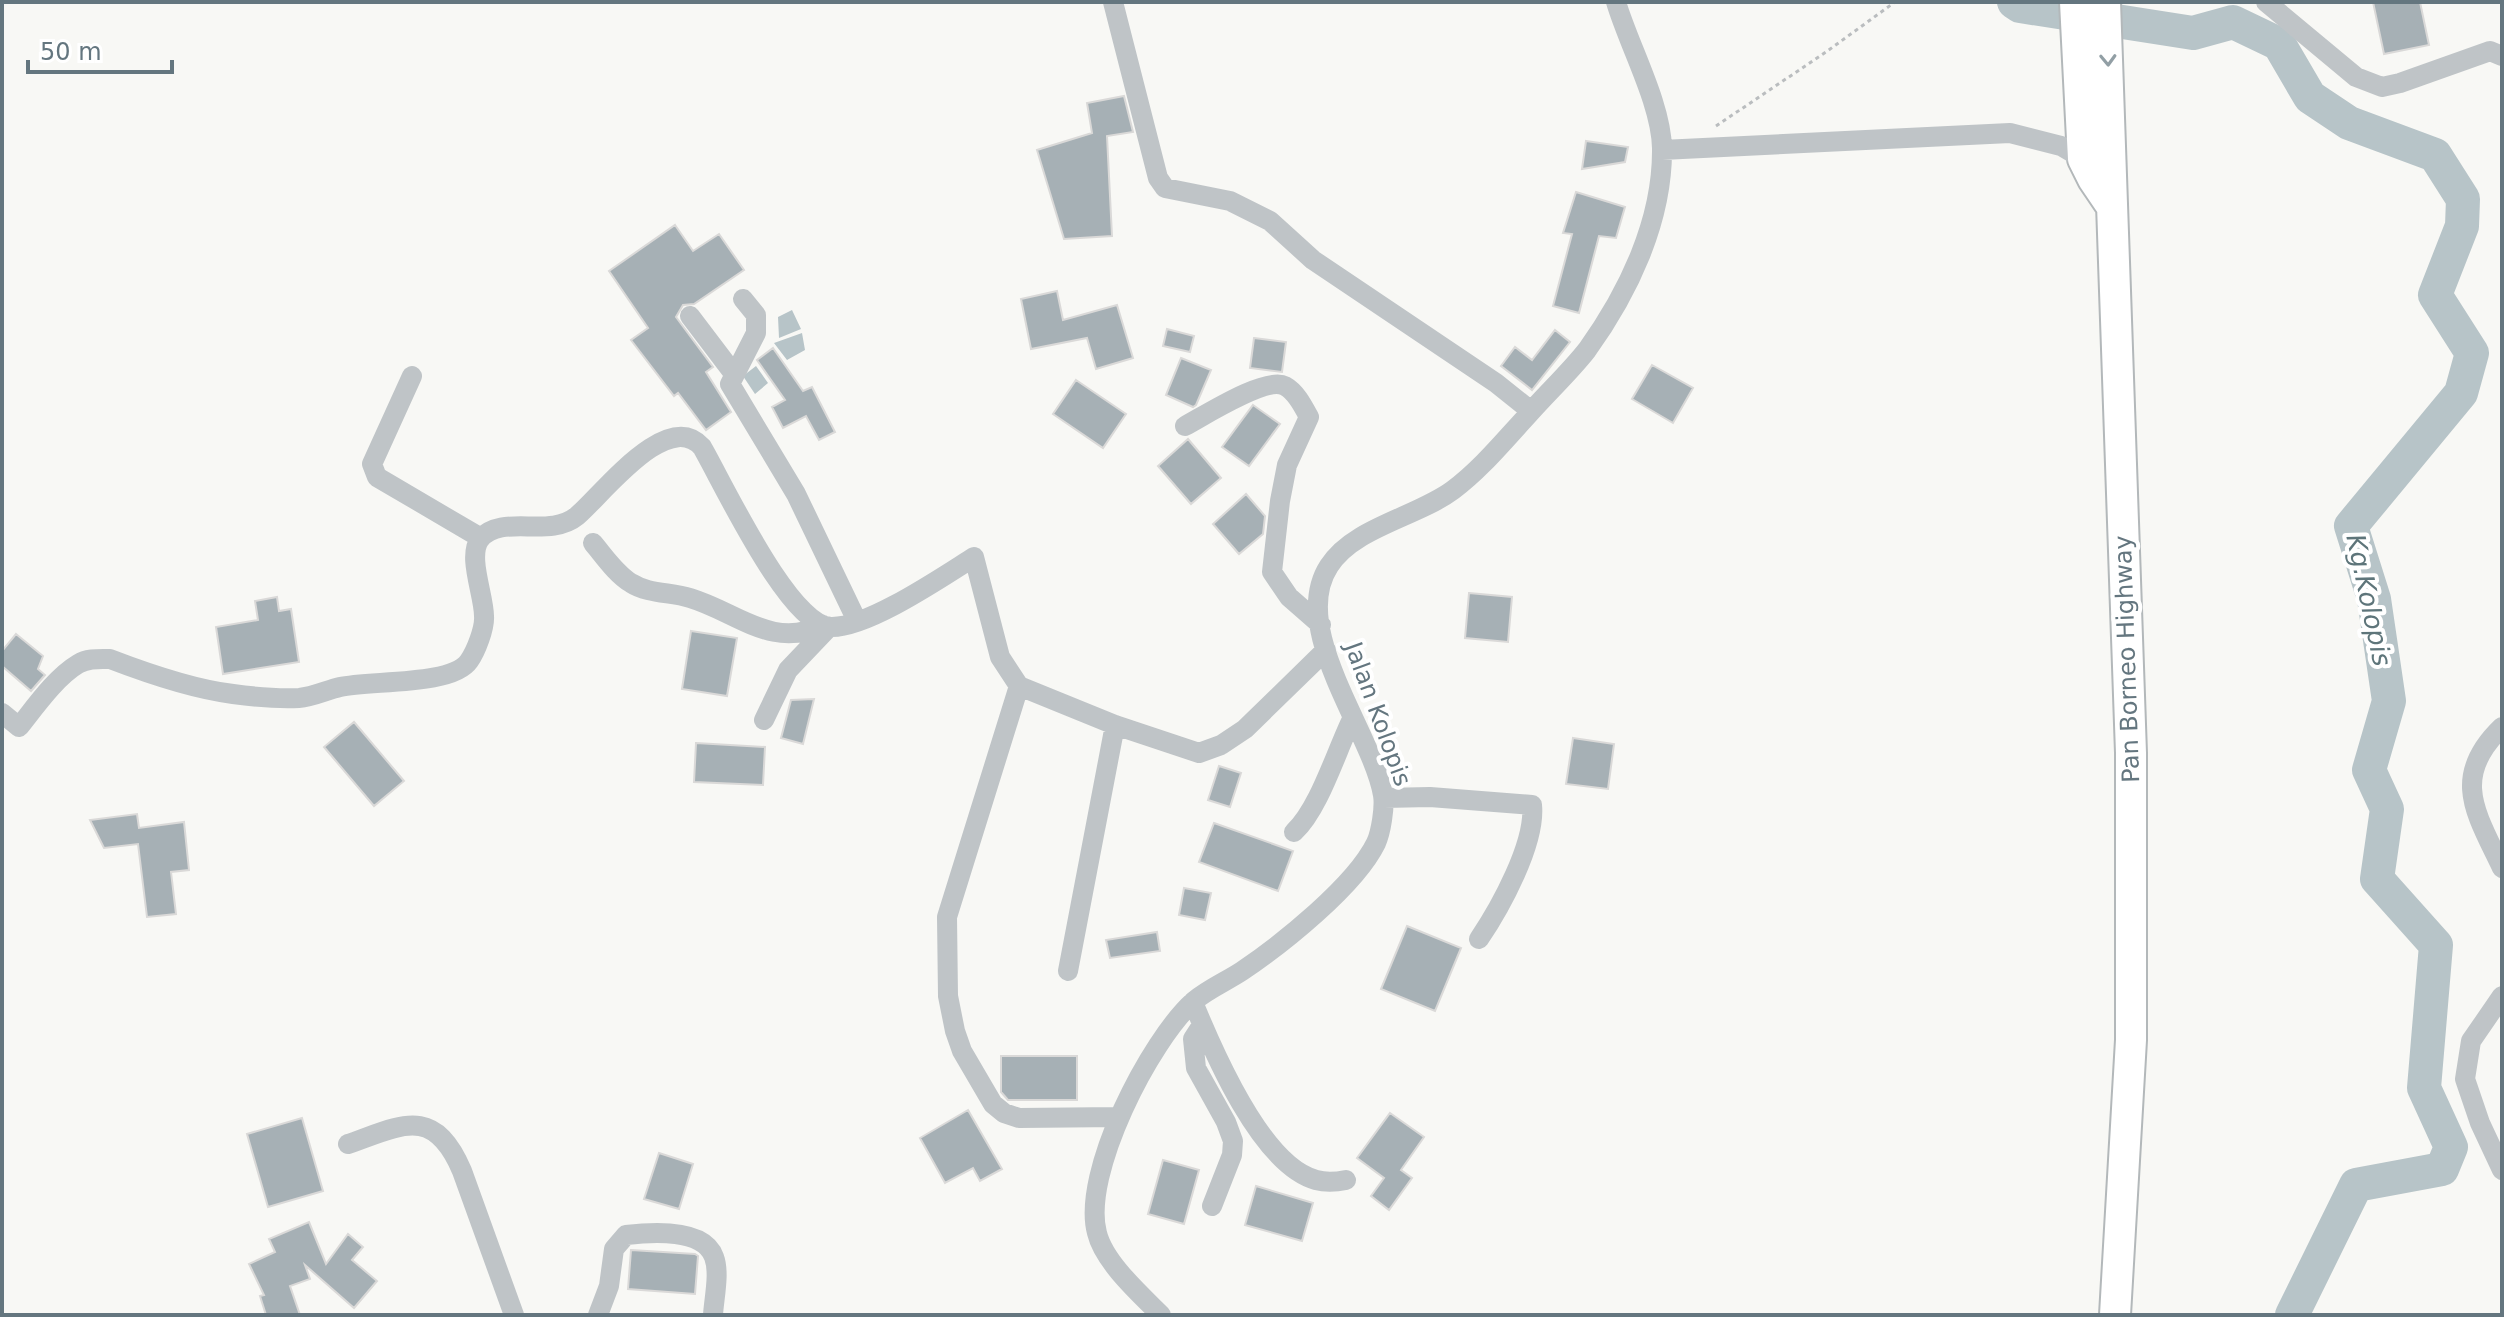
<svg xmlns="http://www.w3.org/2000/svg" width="2504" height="1317" viewBox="0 0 2504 1317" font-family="'DejaVu Sans',sans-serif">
	<rect width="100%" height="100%" fill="#f8f8f5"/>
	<!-- water -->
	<path fill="#b7c4c8" d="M792,310l9,19 -22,9 -1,-21z
		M802,333l3,17 -18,10 -13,-17z
		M756,366l12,17 -13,11 -12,-18z"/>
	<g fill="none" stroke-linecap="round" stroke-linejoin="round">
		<!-- river -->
		<path stroke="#b7c4c8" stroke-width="34" d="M2014,2l6,4 173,27 40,-11 46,22 31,53 39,26 86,32 28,44 -1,27 -27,69 37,58 -11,40 -110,133 23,73 15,102 -20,69 18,39 -10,70 59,66 -12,143 27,59 -9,22 -86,16 -64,130"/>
	</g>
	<!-- building -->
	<path fill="#a6b0b5" stroke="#dad9d8" stroke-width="2" d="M2373,2h47l9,43 -45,9z
		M1124,96l9,36 -26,4 5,100 -48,3 -27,-89 55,-17 -5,-30z
		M1586,141l42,6 -3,15 -43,7z
		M1576,192l49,15 -9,31 -17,-2 -20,77 -26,-7 19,-72 -9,-1z
		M675,225l18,26 26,-17 25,36 -50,34 -11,1 -7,12 37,50 -7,5 25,40 -25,18 -28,-37 -4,3 -43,-56 17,-12 -39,-57z
		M1057,291l6,29 54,-15 16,53 -37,11 -9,-31 -56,11 -10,-50z
		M1167,329l27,7 -4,16 -27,-6z
		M1555,330l15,12 -38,48 -31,-24 14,-19 17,13z
		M1254,338l32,4 -4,30 -32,-4z
		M773,348l30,43 9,-4 23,45 -16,8 -13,-24 -23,12 -11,-21 13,-7 -28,-40z
		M1181,358l30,12 -15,35 -3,2 -27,-12z
		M1652,365l41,23 -20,35 -41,-24z
		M1076,380l50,34 -23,34 -50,-34z
		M1253,405l27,19 -31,42 -27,-19z
		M1188,439l33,39 -30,26 -33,-38z
		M1246,494l19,22 -2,18 -24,20 -26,-30z
		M1469,593l43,4 -4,45 -43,-4z
		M277,597l2,14 12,-2 8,53 -76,12 -7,-47 42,-7 -3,-19z
		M691,631l46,7 -10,58 -45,-7z
		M16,634l27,22 -5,13 7,6 -14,16 -29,-25v-15z
		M814,699l-11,45 -22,-6 10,-38z
		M354,722l50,59 -30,25 -50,-59z
		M1573,738l41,6 -6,45 -42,-5z
		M696,743l69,4 -2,38 -69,-3z
		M1219,766l22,7 -11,34 -22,-7z
		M137,814l2,14 45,-6 5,48 -18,2 5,42 -29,3 -9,-73 -34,4 -14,-28z
		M1214,823l79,28 -15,40 -79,-29z
		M1184,888l27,5 -6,27 -26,-5z
		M1407,926l54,22 -26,63 -54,-22z
		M1157,932l3,19 -50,7 -4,-18z
		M1001,1056h76v44h-69l-7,-8z
		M968,1110l34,59 -22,12 -7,-13 -28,15 -25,-45z
		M1390,1113l34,24 -23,33 11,8 -23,32 -18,-14 13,-18 -27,-20z
		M302,1118l21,73 -55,16 -21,-73z
		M659,1153l34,11 -14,45 -35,-10z
		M1163,1160l36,10 -15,54 -36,-10z
		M1256,1186l57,17 -11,38 -57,-16z
		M309,1222l17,42 22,-30 15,13 -11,13 25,21 -23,27 -49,-43 5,14 -20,7 10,29h-34l-6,-19 4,-1 -15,-31 26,-12 -6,-13z
		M631,1250l64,4 3,2 -3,38 -67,-5z"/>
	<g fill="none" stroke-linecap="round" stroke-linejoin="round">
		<defs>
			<path id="highway" d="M2075,2l8,157 10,20 19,28
				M2105,2l26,751v287l-16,275"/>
		</defs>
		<!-- highway casing -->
		<use href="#highway" stroke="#b3b8ba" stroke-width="34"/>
		<!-- path -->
		<path stroke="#babdbf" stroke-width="3" stroke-dasharray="4 4" stroke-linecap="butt" d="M1716,126l110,-74 69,-50"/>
		<!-- minor -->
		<path stroke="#bfc4c7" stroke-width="20" d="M1113,2l45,176 7,10 65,13 40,20 43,39 183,123 35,28
			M2266,2l90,75 26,10 18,-4 90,-32 12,5
			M1662,150l348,-17 51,13 22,13
			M743,299l13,16v18l-26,51 66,110 61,127
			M690,316l44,58
			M412,376l-40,88 5,13 104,61
			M1185,426c19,-10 81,-50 100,-40 11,6 18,20 24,31l-22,48 -7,36 -8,71 17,25 32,28
			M593,543c11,13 23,31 38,40 17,11 40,9 59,15 47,14 82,52 133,27
			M1019,686l-72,231 1,79 7,35 7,20 31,53 11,9 15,5 100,-1
			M2,713l17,14c16,-20 37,-50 59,-63 10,-6 21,-5 32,-5 39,15 82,30 123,35 22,3 44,5 66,4 14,-1 28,-8 41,-11 30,-7 112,-1 129,-26 7,-10 16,-33 15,-45 0,-21 -17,-60 -4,-77 22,-26 69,0 97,-23 25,-21 90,-108 125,-69 21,36 88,181 130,180 37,0 110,-50 142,-70l26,100 19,29 96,39 84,28 22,-8 24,-16 81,-79
			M764,720l24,-50 40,-42
			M2502,727c-52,50 -26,86 0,141
			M1384,798l46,-1 102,8c4,38 -32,103 -53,134
			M1294,832c25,-23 42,-80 58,-113
			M1068,971l47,-246
			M2502,996l-31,45 -6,38 15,44 22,47
			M1193,1002c20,49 68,163 123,178 11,3 20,2 30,0
			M1202,1025l-9,14 3,29 30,54 7,19 -1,14 -20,51
			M348,1144c54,-19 86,-39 114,27l52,144
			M598,1315l11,-29 5,-37 12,-14c25,-3 78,-7 88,22 6,16 0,41 -1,58
			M1161,1315c-21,-21 -57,-53 -64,-82 -16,-59 53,-193 97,-232 14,-12 33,-20 48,-30 40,-27 113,-85 134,-128 5,-11 9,-36 7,-48 -11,-63 -95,-166 -54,-229 25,-39 88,-49 124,-76 27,-20 50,-48 74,-74 19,-22 42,-43 60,-66 41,-57 76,-129 75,-202 -1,-45 -33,-102 -46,-146"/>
		<!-- highway -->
		<use href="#highway" stroke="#fff" stroke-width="30"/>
	</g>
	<!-- one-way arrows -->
	<defs><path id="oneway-chevron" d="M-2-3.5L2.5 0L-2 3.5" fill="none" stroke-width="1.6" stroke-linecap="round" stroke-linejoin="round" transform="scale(2)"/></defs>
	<use stroke="#929fa5" href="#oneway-chevron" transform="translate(2108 60) rotate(88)"/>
	<g text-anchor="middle" stroke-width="8" stroke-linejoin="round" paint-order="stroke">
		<!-- street labels -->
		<g font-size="24" fill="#64767f" stroke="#fff">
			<text transform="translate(2127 659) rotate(-92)" y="8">Pan Borneo Highway</text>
			<text transform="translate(1378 714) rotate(70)" y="8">Jalan Kolopis</text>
		</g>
		<!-- water labels -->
		<g font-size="26" font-style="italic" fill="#5e757a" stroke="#fff">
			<text transform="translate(2369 600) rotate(78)" y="9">Kg.Kolopis</text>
		</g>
	</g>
	<!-- border -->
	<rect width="2504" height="1317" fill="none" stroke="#64767f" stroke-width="8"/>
	<!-- scale -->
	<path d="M28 60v12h144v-12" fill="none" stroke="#64767f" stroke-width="4"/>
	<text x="40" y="60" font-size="24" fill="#64767f" stroke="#ffffff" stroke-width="6" paint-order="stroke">50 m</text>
</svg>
